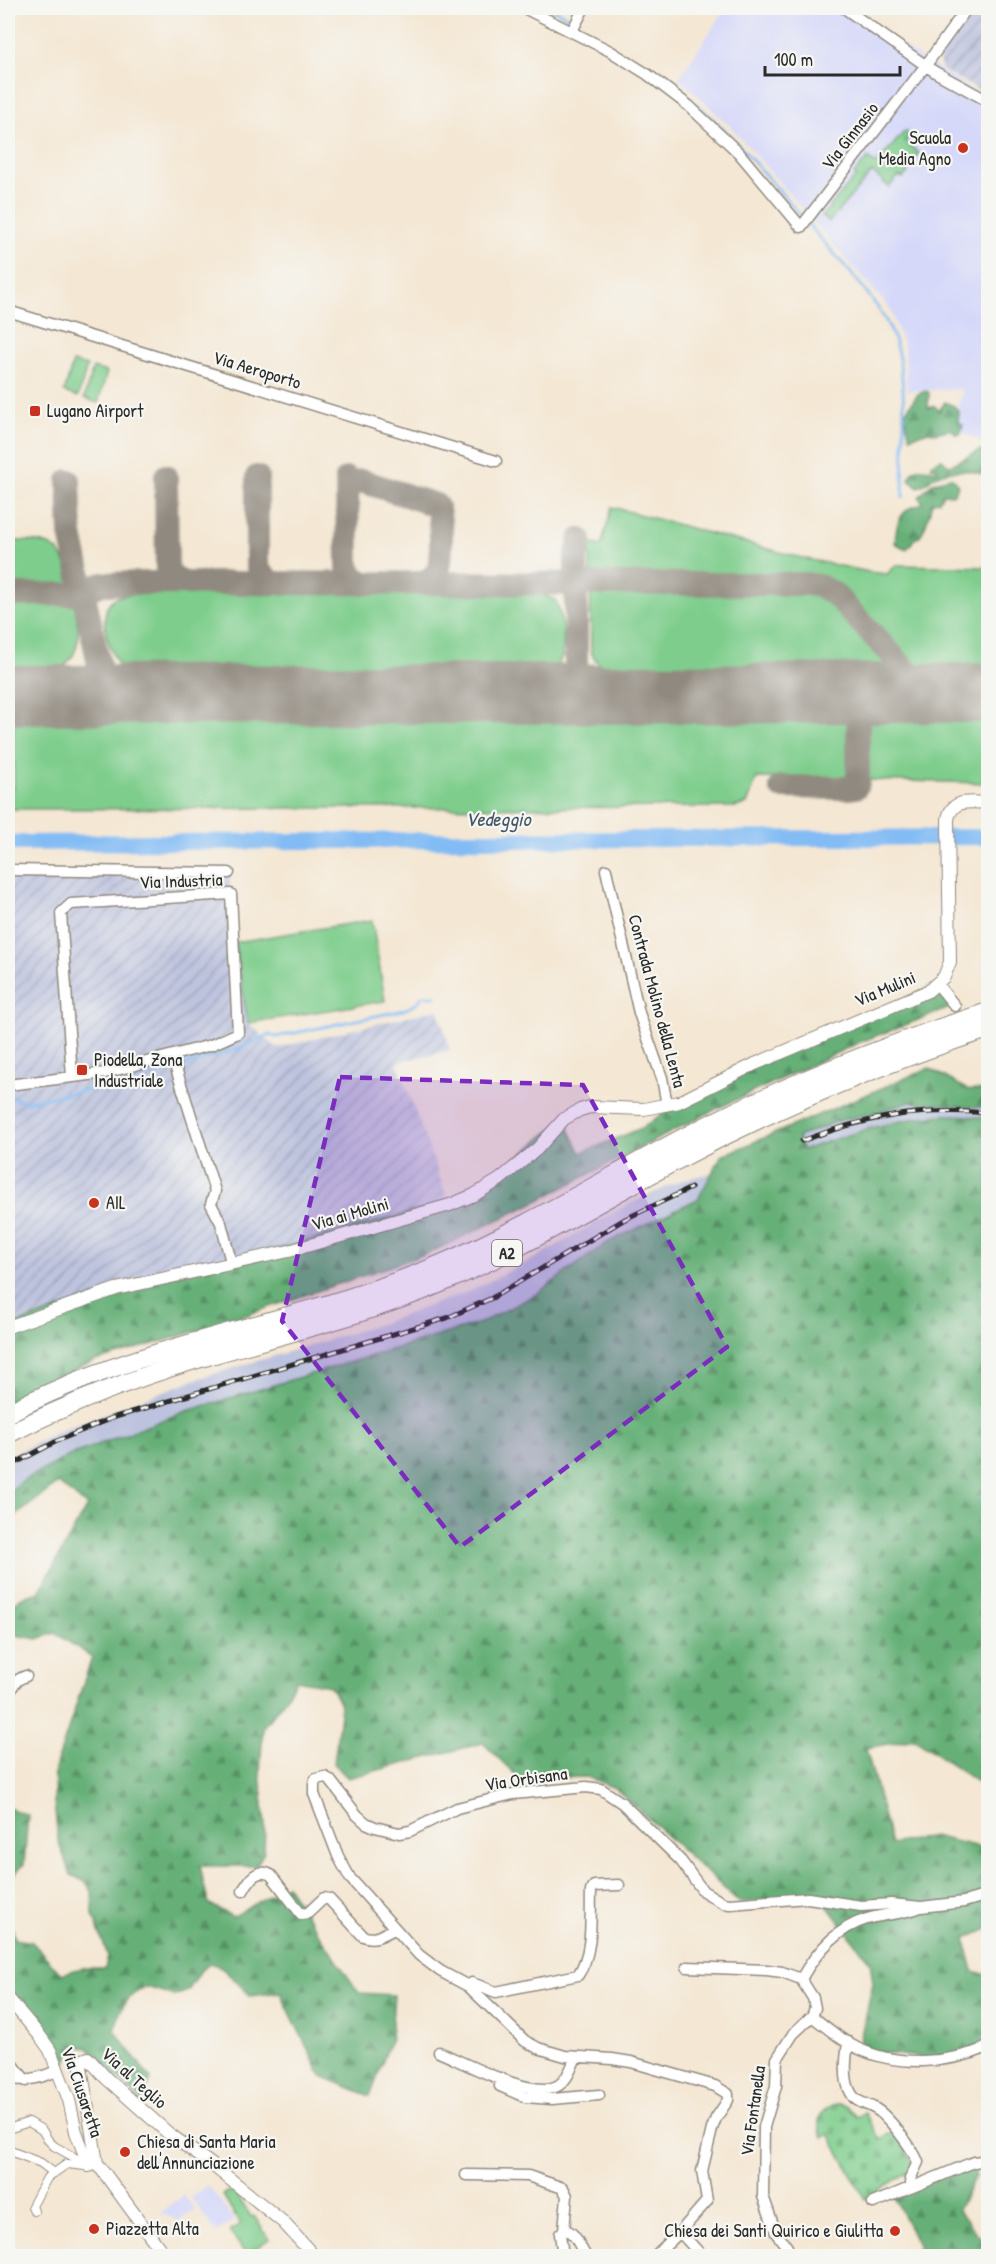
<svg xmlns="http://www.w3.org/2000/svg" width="996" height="2264" viewBox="0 0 996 2264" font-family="'Patrick Hand',sans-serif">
	<defs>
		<pattern id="industrial-furrows" width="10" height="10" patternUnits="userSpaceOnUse" patternTransform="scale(1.5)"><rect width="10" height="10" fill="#bdc3de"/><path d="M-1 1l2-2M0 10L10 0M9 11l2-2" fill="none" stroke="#9a9fb4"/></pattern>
		<pattern id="forest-firs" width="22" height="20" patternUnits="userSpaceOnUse" patternTransform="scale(1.5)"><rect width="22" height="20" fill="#66b078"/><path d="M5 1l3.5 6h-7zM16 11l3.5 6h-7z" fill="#548f63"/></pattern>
		<pattern id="cemetery-stones" width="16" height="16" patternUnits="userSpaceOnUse" patternTransform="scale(1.5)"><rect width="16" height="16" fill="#7ecd8c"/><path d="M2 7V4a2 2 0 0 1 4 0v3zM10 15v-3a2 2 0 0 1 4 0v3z" fill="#6db079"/></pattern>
	</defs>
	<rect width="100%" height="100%" fill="#f6f6f2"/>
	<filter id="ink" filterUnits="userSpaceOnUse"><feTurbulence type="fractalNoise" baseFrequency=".0167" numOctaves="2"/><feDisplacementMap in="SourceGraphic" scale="12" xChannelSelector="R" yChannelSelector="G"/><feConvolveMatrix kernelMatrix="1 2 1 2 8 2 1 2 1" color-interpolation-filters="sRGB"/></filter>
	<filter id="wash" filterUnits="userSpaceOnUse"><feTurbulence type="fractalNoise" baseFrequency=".008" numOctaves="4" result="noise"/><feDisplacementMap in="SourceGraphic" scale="24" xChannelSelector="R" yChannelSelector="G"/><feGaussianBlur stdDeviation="1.35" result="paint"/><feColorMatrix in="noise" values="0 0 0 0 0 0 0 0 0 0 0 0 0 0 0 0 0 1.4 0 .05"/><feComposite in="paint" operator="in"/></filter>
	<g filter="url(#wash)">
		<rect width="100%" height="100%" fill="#f4e7d3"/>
		<!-- built -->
		<path fill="#d5d8f9" d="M726,8h118l144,93v343l-36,-16 11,-39 -56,2 -2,-41 -15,-41 -160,-183 -51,-48z
			M208,2185l26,35 -18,13 -25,-35z
			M184,2195l11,15 -16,11 -19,-8z"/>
		<!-- industrial -->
		<path fill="url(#industrial-furrows)" d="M974,8h14v87l-46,-25 -3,-10 3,-8z
			M8,872l221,1 6,69 13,81 29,25 161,-39 12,41 -53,12 53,143 -442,122z"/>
		<!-- railway -->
		<path fill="#bdc3de" d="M908,1102l80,6v10l-44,-4 -52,8 -35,9 -54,19 -6,-14 44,-16 33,-7z
			M711,1173l-13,26 -91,44 -72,52 -54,28 -297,89 -162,69 -14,12v-36l52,-26 130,-50 184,-55 98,-36 63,-32 92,-53 55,-25z"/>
		<!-- green -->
		<path fill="#7ecd8c" stroke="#547c5c" stroke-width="1.5" d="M905,131l5,4 -5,6 14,12 -14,16 3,3 -5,6 -4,-2 -10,11 -17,-15 -43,50 -7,-6 34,-40 -2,-2 14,-16 8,6z
			M73,362l14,4 -9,31 -14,-5z
			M93,368l14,4 -9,31 -14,-5z
			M612,507l190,51 67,14 18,2 9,-9 92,2v104l-374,1c-12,-4 -18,-9 -23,-20l-1,-109 11,3z
			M8,541c16,0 35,-2 49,9 11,10 12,30 15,44 6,28 17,68 -23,78 -13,3 -28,2 -41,2z
			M503,592l40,3 12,5c9,16 13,55 0,69l-12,3 -413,2c-19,-7 -33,-57 -20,-72 8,-9 30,-8 41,-9z
			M988,712v71l-126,-3 2,-52 12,-15z
			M842,713c18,14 10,44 10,64l-4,3 -91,-2 -10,26 -12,3 -727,2v-21l6,-1 -1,-73z
			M372,920l13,81 -137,22 -13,-81z
			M233,2189l18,28 3,-1 15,23 -23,16 -16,-24 10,-7 -17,-29z"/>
		<!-- forest -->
		<path fill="url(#forest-firs)" stroke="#486e52" stroke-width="1.5" d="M926,391l3,2 -1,15 7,-2 4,5 6,-9 9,4 5,6 -1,10 5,3 -3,9h-4l-5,-5 -16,4 -6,-2 -19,6 -6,-23 14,-20z
			M981,450l7,3v24c-15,-8 -36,-9 -53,-1 -6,4 -10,9 -17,11l-9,-8 4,-8 6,-3 18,3v-3l-6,-1 1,-4 10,-4 7,7z
			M950,477l5,3 3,6 -5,9 -10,-1 -4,7 -7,1c-2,10 -7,26 -12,35l-6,2 -4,7 -4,3 -11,-6c1,-13 2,-27 15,-35 4,-2 9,-2 13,-5l-4,-6 12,-13z
			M937,984l18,22 -95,36 -146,68 -185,95 -100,48 -212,72 -125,37 -84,40v-75l108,-38 115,-27 243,-67 90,-76 17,34 61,-25 37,-26z
			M929,1068l39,22 20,1v17l-80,-6 -34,11 -33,7 -43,17 5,13c46,-16 91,-31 139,-35 15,-1 32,2 46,3v649l-8,17 -65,-45 -49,9 25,96 42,-8 55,13v80l-23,10 8,32 15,4v72l-49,13 -81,-11 15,-66 -3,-21 -52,-68 -78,9 -125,-115 -29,-11 -66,2 -37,-36 -135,35 -14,-14 7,-59 -11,-19 -34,-6 -13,22 -20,25 -3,45 5,54 -1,26 -8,14h-56l8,37 25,14 53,-32 73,108 35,2 -3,44 -21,57 -49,-20 -41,-84 -29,4 -30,-29 -11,-4 -9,7 -13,21 -13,5 -28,-9c-22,8 -28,23 -32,44l36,48 -9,22 -54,-53 -14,-2 -10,19 -35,-50 -21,-25v-78l7,27 17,3 29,32 21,-6h23l3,-12 -15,-41 -1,-24 -6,-9 -15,-7 -13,-35 -4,-39 1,-32 37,-112 -37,-24 -18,6 -21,-4 -7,-28 13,-10 17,-5 48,-86 -29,-23 -50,39v-29l14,-12 49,-26 113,-43 297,-89 54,-28 72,-52 91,-44 23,-43z
			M9,1808l19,7 -4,49 -15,16 -1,6z
			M974,2162l1,14 -17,34 22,27 8,-1v20h-83l14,-9 -26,-52z"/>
		<!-- cemetery -->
		<path fill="url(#cemetery-stones)" stroke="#547c5c" stroke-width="1.5" d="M839,2104l8,2 10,11 8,-4 15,26 15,-8 19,34 -4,6 -45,28 -36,-65 -6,3c-9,-17 -3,-29 16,-33z"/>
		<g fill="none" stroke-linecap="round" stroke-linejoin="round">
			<!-- stream -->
			<path stroke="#83bcf4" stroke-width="3" d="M548,8l11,4 53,35
				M656,74c59,38 101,92 147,144
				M807,223c25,29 74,79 86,113 16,45 10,113 10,161
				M179,1067l58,-18 32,-14 7,2 128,-27 12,-6 7,-8h13
				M8,1096l17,6 103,-20 44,-13"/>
			<!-- river -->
			<path stroke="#83bcf4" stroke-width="16" d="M8,843l980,-6"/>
			<!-- taxiway -->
			<path stroke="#90897f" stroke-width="24" d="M166,476l1,93 6,8 10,6
				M257,477v87l4,10 13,9
				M347,479l1,89 6,9 9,5
				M69,481l2,53 27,126
				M347,494l5,-10 10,-3 74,24c6,9 7,58 1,67 -4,6 -9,9 -16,10
				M8,595l62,-1 33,-10 44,-1 659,1 13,2 14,7 96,101
				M576,665v-108l4,-17
				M544,693c17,-3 30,-9 32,-28 3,21 18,25 36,28
				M39,695c26,-2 63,3 59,-35 7,35 22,32 53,35
				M781,787l69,1 6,-1 2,-5v-88"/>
			<!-- runway -->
			<path stroke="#90897f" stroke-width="60" d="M8,695l980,-2"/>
		</g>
	</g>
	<g filter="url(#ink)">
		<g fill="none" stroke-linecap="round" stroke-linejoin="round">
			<defs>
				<path id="pedestrian" d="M8,2129l21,-7 13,8 6,10 6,6 34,19
					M8,2150l33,13 13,10
					M34,2211l-2,-5 15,-28 20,-14 18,2"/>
				<path id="minor" d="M524,8l86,43 37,23 42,32 50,47 62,74 125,-162 41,-57
					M844,8l91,64 53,29
					M572,31l12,-23
					M8,311l488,150
					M8,870l221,3
					M606,870l33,143 23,65 5,27
					M937,984l18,22
					M172,1056l43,135 -4,13 10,19 10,39
					M8,1085l97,-12 106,-28 27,-12 -7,-139 -160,10 -10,9 11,164
					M8,1697c4,-10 6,-17 18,-21
					M243,1891c6,-11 14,-24 28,-16l30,39 7,-1 16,-15 5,1 34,37c12,5 21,-2 31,-7
					M687,1967l80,3 15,2 19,7 12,19 2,10 -3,8 -19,18 -16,25 -1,27 -12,41 -1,69 13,37 11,14 -5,9
					M801,1979c14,-25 36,-51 66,-60 17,-5 34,-5 51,-11
					M468,1986l4,-3 24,9 82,-17c16,-23 12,-58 13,-84l3,-5 25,-1
					M812,2016c14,11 29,24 45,32 40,19 92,16 131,-1
					M848,2042c-2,15 -5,38 3,51 5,10 14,10 23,15 13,6 39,41 44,54l-8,17 2,8
					M439,2052c26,11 96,49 120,33 9,-6 13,-19 17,-28
					M8,2058l18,23
					M501,2078l-1,8 25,11 27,2 47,-4
					M8,2079c19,2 32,0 50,-9
					M466,2175l62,1 35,12 4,8 -3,34
					M873,2203l101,-41 14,-2
					M680,2232l27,-31 -5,-30 10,-42 4,-11 12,-18v-6l-13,-8 -84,-24 -19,-3 -47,-3 -27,-8 -13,-7 -57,-55 -28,-15 -21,-16 -69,-77 -12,-22 -24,-62v-11l2,-4 9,-2 5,3 27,35 9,8 9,4 24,6 11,-2 47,-23 56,-14 73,-7 15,2 21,14 59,58 22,30 20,12 7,1 78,-6 53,8 30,-2 30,3 43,-5 24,-7
					M563,2256l-3,-22 4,-4c12,1 15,17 22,26
					M655,2256l25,-24 22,24
					M732,2256h2"/>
				<path id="tertiary" d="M8,1327l108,-38 173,-38 161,-46 24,-10 25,-15 38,-31 27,-30 16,-9 10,-3 54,2 35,-7 76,-38 173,-73 16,-14 6,-15 -2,-142c3,-22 23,-18 40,-17
					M8,1998l32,38 10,14 19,50 7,32 13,34 8,-3
					M165,2256l-68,-93 -17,-102 8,-3 18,20 62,55 47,34 68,55 31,34"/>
				<path id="motorway" d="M8,1413c137,-73 292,-88 433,-149 92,-39 176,-93 265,-138 91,-46 186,-83 282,-114
					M8,1434c62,-31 126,-56 193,-76 81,-24 162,-42 240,-75 84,-35 161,-84 242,-126 98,-52 200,-94 305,-128"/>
			</defs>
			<!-- pedestrian casing -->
			<use href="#pedestrian" stroke="#90897f" stroke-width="10"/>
			<!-- minor casing -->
			<use href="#minor" stroke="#90897f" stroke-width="13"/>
			<!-- tertiary casing -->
			<use href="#tertiary" stroke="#90897f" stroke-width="14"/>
			<!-- motorway casing -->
			<use href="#motorway" stroke="#90897f" stroke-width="20"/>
			<!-- pedestrian -->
			<use href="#pedestrian" stroke="#fff" stroke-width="8"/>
			<!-- minor -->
			<use href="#minor" stroke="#fff" stroke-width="10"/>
			<!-- tertiary -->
			<use href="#tertiary" stroke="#fff" stroke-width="12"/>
			<!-- motorway -->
			<use href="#motorway" stroke="#fff" stroke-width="18"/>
			<defs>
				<path id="rail" d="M802,1141c64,-25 118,-33 186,-28
					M8,1467l49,-26 55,-23 335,-100 45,-20 133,-79 66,-31"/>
			</defs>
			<!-- rail casing -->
			<use href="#rail" stroke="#2b2b2b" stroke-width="5"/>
			<!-- rail -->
			<use href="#rail" stroke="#f6f6f2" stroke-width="3" stroke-dasharray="9" stroke-linecap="butt"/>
		</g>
	</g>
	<!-- marked area -->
	<path fill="#7b2cbf" fill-opacity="0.2" stroke="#7b2cbf" stroke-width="4.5" stroke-dasharray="12 8" stroke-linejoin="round" d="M340,1077l243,8 144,262 -267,200 -178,-226z"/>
	<!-- markers -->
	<g fill="#c8321e" stroke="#f6f6f2" stroke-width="2">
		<circle cx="963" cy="148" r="6"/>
		<rect x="29" y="405" width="12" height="12" rx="3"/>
		<rect x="76" y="1064" width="12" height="12" rx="3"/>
		<circle cx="94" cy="1203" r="6"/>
		<circle cx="125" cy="2152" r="6"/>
		<circle cx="94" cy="2229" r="6"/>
		<circle cx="895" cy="2231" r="6"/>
	</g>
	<g text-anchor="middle" stroke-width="4.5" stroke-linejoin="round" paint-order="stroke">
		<!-- shield labels -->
		<rect fill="#f6f6f2" stroke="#686867" stroke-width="1.5" x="492" y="1240" width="30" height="26" rx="4.5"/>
		<g font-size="16" font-weight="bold" fill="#2b2b2b">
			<text x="507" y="1259">A2</text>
		</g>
		<!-- street labels -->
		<g font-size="18" fill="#2b2b2b" stroke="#f6f6f2">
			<text transform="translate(850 136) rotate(-52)" y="6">Via Ginnasio</text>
			<text transform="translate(257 370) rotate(17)" y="6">Via Aeroporto</text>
			<text transform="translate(181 881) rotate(-2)" y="6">Via Industria</text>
			<text transform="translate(885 989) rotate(-23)" y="6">Via Mulini</text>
			<text transform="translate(657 1001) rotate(75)" y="6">Contrada Molino della Lenta</text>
			<text transform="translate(350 1214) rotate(-16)" y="6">Via ai Molini</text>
			<text transform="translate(526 1779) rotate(-8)" y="6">Via Orbisana</text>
			<text transform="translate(134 2078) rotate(42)" y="6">Via al Teglio</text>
			<text transform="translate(82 2092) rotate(71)" y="6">Via Ciusaretta</text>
			<text transform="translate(753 2111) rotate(-82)" y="6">Via Fontanella</text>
		</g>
		<!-- poi labels -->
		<g font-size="18" fill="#2b2b2b" stroke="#f6f6f2" text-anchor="start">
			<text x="951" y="144" text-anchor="end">Scuola<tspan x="951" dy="21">Media Agno</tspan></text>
			<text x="47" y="417">Lugano Airport</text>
			<text x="94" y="1066">Piodella, Zona<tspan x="94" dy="21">Industriale</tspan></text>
			<text x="106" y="1209">AIL</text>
			<text x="137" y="2148">Chiesa di Santa Maria<tspan x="137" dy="21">dell'Annunciazione</tspan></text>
			<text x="106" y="2235">Piazzetta Alta</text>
			<text x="883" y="2237" text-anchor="end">Chiesa dei Santi Quirico e Giulitta</text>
		</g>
		<!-- water labels -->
		<g font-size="20" font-style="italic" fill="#455667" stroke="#f6f6f2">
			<text x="498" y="826">Vedeggio</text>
		</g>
	</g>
	<!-- margin -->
	<rect width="996" height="2264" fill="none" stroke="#f6f6f2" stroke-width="30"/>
	<!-- scale -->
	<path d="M765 66v9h135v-9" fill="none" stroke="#2b2b2b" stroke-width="3"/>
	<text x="774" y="66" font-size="18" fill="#2b2b2b" stroke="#f6f6f2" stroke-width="4.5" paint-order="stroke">100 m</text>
</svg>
